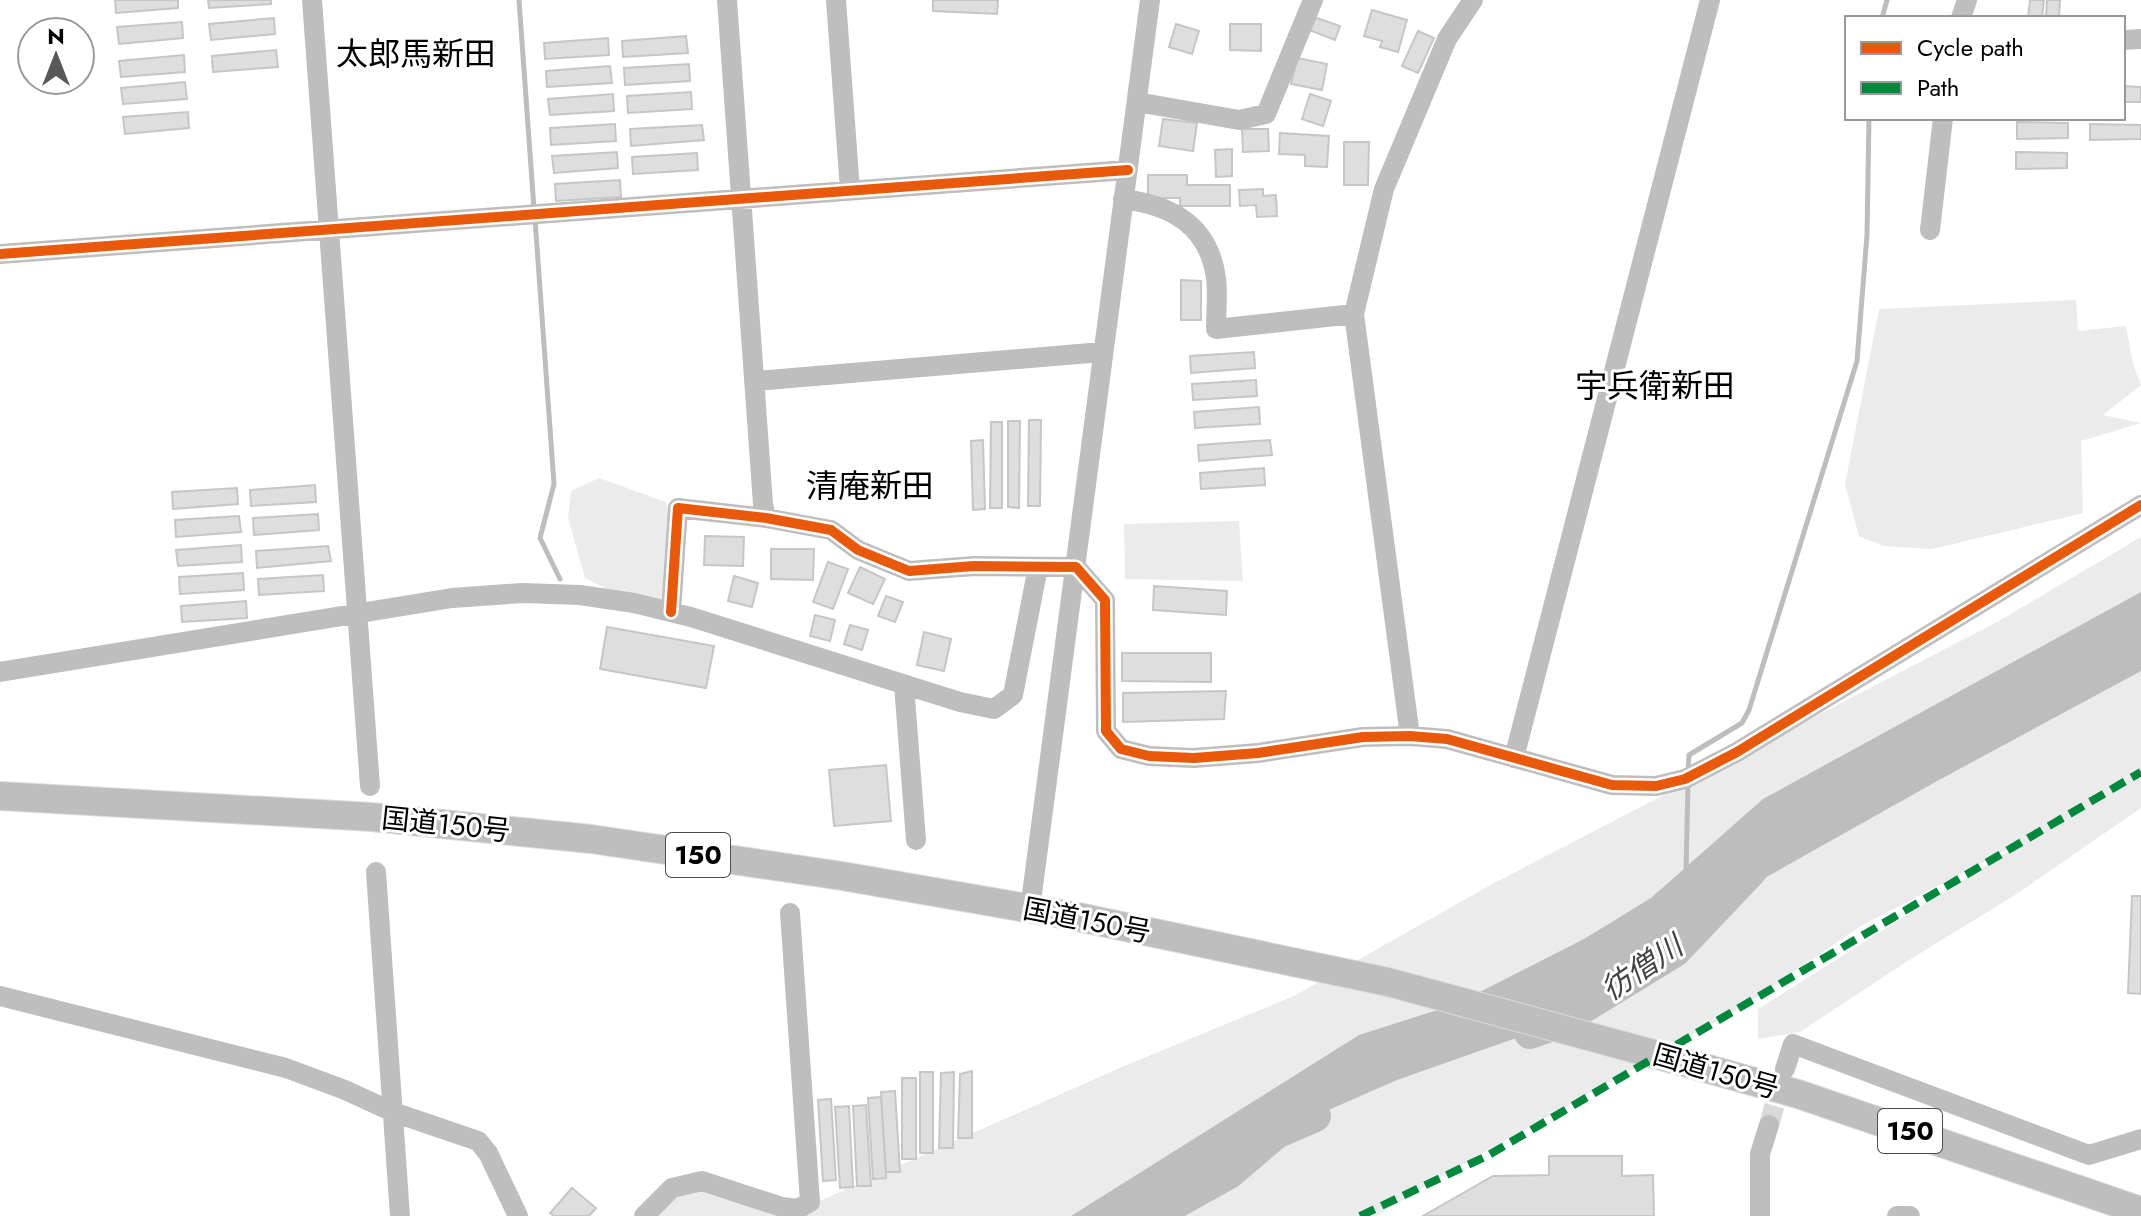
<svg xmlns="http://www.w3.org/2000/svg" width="2141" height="1216" viewBox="0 0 2141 1216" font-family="Jost,'Noto Sans JP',sans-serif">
	<rect width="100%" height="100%" fill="#fff"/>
	<!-- green -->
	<path fill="#ebebeb" d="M2076,300l2,31 48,-5 7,38 8,21 -38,30 38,8 -60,18 2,72 -151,36 -49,-3 -24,-10 -14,-52 34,-175z
		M599,478l67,24 9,47 -4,63 -37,-9 -49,-25 -17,-60 3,-27z
		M1239,521l4,60 -118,-2 -1,-55z
		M2141,537v271l-126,87 -109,67 -106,70 -42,7v-30l268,-169 -167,87 -113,78 -321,181 -48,30h-738l33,-28 143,15 307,-136 174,-72 198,-112 505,-262z"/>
	<!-- water -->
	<path fill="#bdbdbd" d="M2141,592v79l-202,109 -217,122 -166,122 -159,56 -121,53 -130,83h-75l288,-181 97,-31 128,-65 67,-41 112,-99z"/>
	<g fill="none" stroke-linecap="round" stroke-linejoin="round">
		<!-- stream -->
		<path stroke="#bdbdbd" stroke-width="5" d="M519,0l15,209
			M1882,18l5,-18
			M535,219l19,265 -14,54 20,41
			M1688,771l1,-16 53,-32 7,-13 108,-349 10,-126 2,-117
			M1686,871l2,-86
			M1686,925v15"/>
		<!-- river -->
		<path stroke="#bdbdbd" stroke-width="32" d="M1530,1033l26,-9 119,-73 76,-80
			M1152,1216l77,-43 47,-40 39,-17"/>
	</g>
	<!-- building -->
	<path fill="#dedede" stroke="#c6c6c6" stroke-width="2" d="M115,0h63v8l-62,5z
		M208,0h63v4l-62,4z
		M933,0h65l-1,14 -64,-3z
		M2030,0h14l-2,18h-14z
		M2047,0h13l-1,18h-13z
		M1372,10l35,10 -9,32 -18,-5 2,-6 -18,-5z
		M1314,17l26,9 -5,14 -26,-10z
		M274,18l1,16 -64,6 -2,-16z
		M182,22l1,16 -64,6 -2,-17z
		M1176,24l23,7 -7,23 -23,-7z
		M1230,24h31v27l-31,-1z
		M1418,31l16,7 -16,35 -16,-7z
		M686,36l2,17 -65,4 -1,-16z
		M608,38l1,17 -64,4 -1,-16z
		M276,50l2,17 -65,5 -1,-16z
		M184,55l1,17 -64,5 -2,-16z
		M1297,58l30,6 -5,26 -31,-6z
		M689,64l1,17 -65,4 -1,-17z
		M610,66l2,17 -65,4 -1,-16z
		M185,82l2,17 -64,5 -2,-16z
		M2123,86l18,1v15h-18z
		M691,92l1,17 -64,4 -1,-17z
		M613,94l1,17 -64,4 -2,-16z
		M1310,94l21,7 -8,25 -21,-7z
		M188,112l1,16 -64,6 -2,-17z
		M1163,119l34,4 -4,28 -34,-5z
		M2017,122l51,1v15l-51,1z
		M615,124l1,17 -65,4 -1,-17z
		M2090,124l51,1v14l-51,1z
		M702,125l2,15 -73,6 -1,-17z
		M1242,129h26l1,22 -26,1z
		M1280,133l49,3 -2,31 -22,-1v-11l-26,-1z
		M1344,142h25l-1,43h-24z
		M1232,149v27l-16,1 -1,-27z
		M617,152l1,16 -64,5 -2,-17z
		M2016,152l51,1v15l-51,1z
		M697,153l1,17 -65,4 -1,-17z
		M1148,175h39v10h43v21h-50v-8h-32z
		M620,180l1,17 -65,4 -1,-17z
		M1263,189v7l13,-1 1,21 -20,1 -1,-12 -16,1 -1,-16z
		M1181,280l20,1v39h-20z
		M1254,352l1,16 -64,5 -1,-17z
		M1256,380l1,16 -64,4 -1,-16z
		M1259,407l1,17 -65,4 -1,-16z
		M1029,420h12l-1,86h-12z
		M1008,421h12l-1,87 -11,-1z
		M991,422h11v86h-12z
		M983,440l2,69 -12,1 -2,-69z
		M1270,440l2,15 -73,6 -1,-16z
		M1264,468l1,17 -64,4 -1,-16z
		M315,485l1,17 -65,4 -1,-16z
		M237,488l1,16 -65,5 -1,-17z
		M318,514l1,16 -65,5 -1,-17z
		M239,516l2,16 -65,5 -1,-17z
		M705,536l39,1 -1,29 -39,-1z
		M241,545l1,17 -64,4 -2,-16z
		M328,546l3,15 -74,7 -1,-17z
		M771,549h43l-1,31 -42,-1z
		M828,562l20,7 -15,40 -20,-7z
		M860,567l25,12 -12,25 -25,-11z
		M243,573l1,17 -64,4 -1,-17z
		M323,575l1,16 -65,4 -1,-16z
		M734,576l24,7 -6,24 -24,-6z
		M1154,586l73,5 -1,24 -73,-5z
		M886,596l17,6 -8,20 -17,-6z
		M246,601l1,17 -65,4 -1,-16z
		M815,615l20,5 -5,21 -20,-5z
		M850,625l18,5 -6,20 -18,-6z
		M607,627l107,19 -8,42 -106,-19z
		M924,632l27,7 -7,32 -27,-6z
		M1122,653h89v29l-89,-1z
		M1226,691l-2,28 -101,3v-29z
		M886,765l5,56 -57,5 -5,-56z
		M2132,896h9v98l-13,-1z
		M972,1071v67h-14l2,-64z
		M920,1072h13v81h-13z
		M954,1072l-1,76h-14l2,-75z
		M902,1078h14v81h-14z
		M895,1091l5,81h-14l-5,-80z
		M881,1097l5,81 -13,1 -5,-81z
		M831,1099l5,81 -13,1 -5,-81z
		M866,1105l5,81h-14l-4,-80z
		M849,1106l4,81 -13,1 -5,-81z
		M1549,1156h73v20l31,-1 1,41h-231l70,-40 56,-1z
		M572,1188l24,20 -7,8h-35l-4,-3z"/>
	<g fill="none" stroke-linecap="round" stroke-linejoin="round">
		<!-- minor-tunnel -->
		<path stroke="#d9d9d9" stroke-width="20" stroke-dasharray="20 10" stroke-linecap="butt" d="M1769,1125l13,-46"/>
		<defs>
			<path id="highway" d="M0,796l372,21 219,22 251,37 236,41 310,65 288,78 122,34 343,117"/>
		</defs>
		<!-- highway casing -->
		<use href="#highway" stroke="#dbdbdb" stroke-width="30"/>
		<!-- minor -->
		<path stroke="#bebebe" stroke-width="20" d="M312,0l58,786
			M727,0l36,504 3,14
			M836,0l14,190
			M1961,18l6,-18
			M2123,40l18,-1
			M1137,102l102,18 27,-6 47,-114
			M1123,199c49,6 86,27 93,79 2,16 0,34 0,51l138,-15
			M1930,230l13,-112
			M0,254l1128,-84
			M755,381l347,-29
			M671,612l7,-104 88,10 65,12 27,20 51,21 65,-5 102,1 29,33 1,131 15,18 28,7 45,2 64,-5 105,-16 47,-1 37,3 165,46 44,1 29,-7 52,-27 404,-247
			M0,672l452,-74 70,-5 58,2 54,8 57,14 269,85 34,7 19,-14 25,-128
			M904,685l12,155
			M1410,736l-56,-422 30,-125 63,-150 26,-39
			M1514,758l196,-758
			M376,872l24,344
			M1030,909l120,-909
			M0,996l286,72 59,22 48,22 85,29 10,12 30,63
			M1785,1069l8,-25 296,111 52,-16
			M644,1216l28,-28 30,-7 80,26 16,2 12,-7 -20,-289
			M1760,1216v-62l9,-29
			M1897,1216h13"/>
		<!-- highway -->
		<use href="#highway" stroke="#bebebe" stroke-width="28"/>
		<!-- quiet -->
		<path stroke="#00873e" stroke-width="8" stroke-dasharray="16 8" stroke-linecap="butt" d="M1360,1216l127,-60 654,-384"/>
		<defs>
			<path id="cycleway" d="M0,254l1128,-84
				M671,612l7,-104 88,10 65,12 27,20 51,21 65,-5 102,1 29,33 1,131 15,18 28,7 45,2 64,-5 105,-16 47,-1 37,3 165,46 44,1 29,-7 52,-27 404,-247"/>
		</defs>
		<!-- cycleway casing -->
		<use href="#cycleway" stroke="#fff" stroke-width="15"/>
		<!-- cycleway -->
		<use href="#cycleway" stroke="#e8590c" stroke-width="10"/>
	</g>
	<g text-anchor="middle" stroke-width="6" stroke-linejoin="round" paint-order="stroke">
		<!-- shield labels -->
		<g fill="#fff" stroke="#4c4c4c" stroke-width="2">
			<rect x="666" y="833" width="64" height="44" rx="6"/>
			<rect x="1878" y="1109" width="64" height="44" rx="6"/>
		</g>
		<g font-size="26" font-weight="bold" fill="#000">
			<text x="698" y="864">150</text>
			<text x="1910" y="1140">150</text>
		</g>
		<!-- street labels -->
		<g font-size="28" fill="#000" stroke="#fff">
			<text transform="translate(446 824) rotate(6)" y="10">国道150号</text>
			<text transform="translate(1087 920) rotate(11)" y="10">国道150号</text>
			<text transform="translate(1716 1071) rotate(16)" y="10">国道150号</text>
		</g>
		<!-- water labels -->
		<g font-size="30" font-style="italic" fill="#424242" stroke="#fff">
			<text transform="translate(1642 968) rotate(-34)" y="10">彷僧川</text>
		</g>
		<!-- quarter labels -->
		<g font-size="32" fill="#000" stroke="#fff">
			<text x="416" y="65">太郎馬新田</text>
			<text x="1655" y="397">宇兵衛新田</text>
			<text x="870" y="497">清庵新田</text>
		</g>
	</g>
	<!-- legend -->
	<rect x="1845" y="16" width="280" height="104" fill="#ffffff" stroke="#999999" stroke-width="2"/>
	<rect x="1861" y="42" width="40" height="12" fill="#e8590c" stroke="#999999" stroke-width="2"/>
	<text x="1917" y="56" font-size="24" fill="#000000">Cycle path</text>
	<rect x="1861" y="82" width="40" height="12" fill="#00873e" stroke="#999999" stroke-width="2"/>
	<text x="1917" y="96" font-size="24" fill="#000000">Path</text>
	<!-- north arrow -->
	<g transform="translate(56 56)"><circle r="38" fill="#ffffff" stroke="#999999" stroke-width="2"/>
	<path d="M0-6L14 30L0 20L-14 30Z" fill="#595959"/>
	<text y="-12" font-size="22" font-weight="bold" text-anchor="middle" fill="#000000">N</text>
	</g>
</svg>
